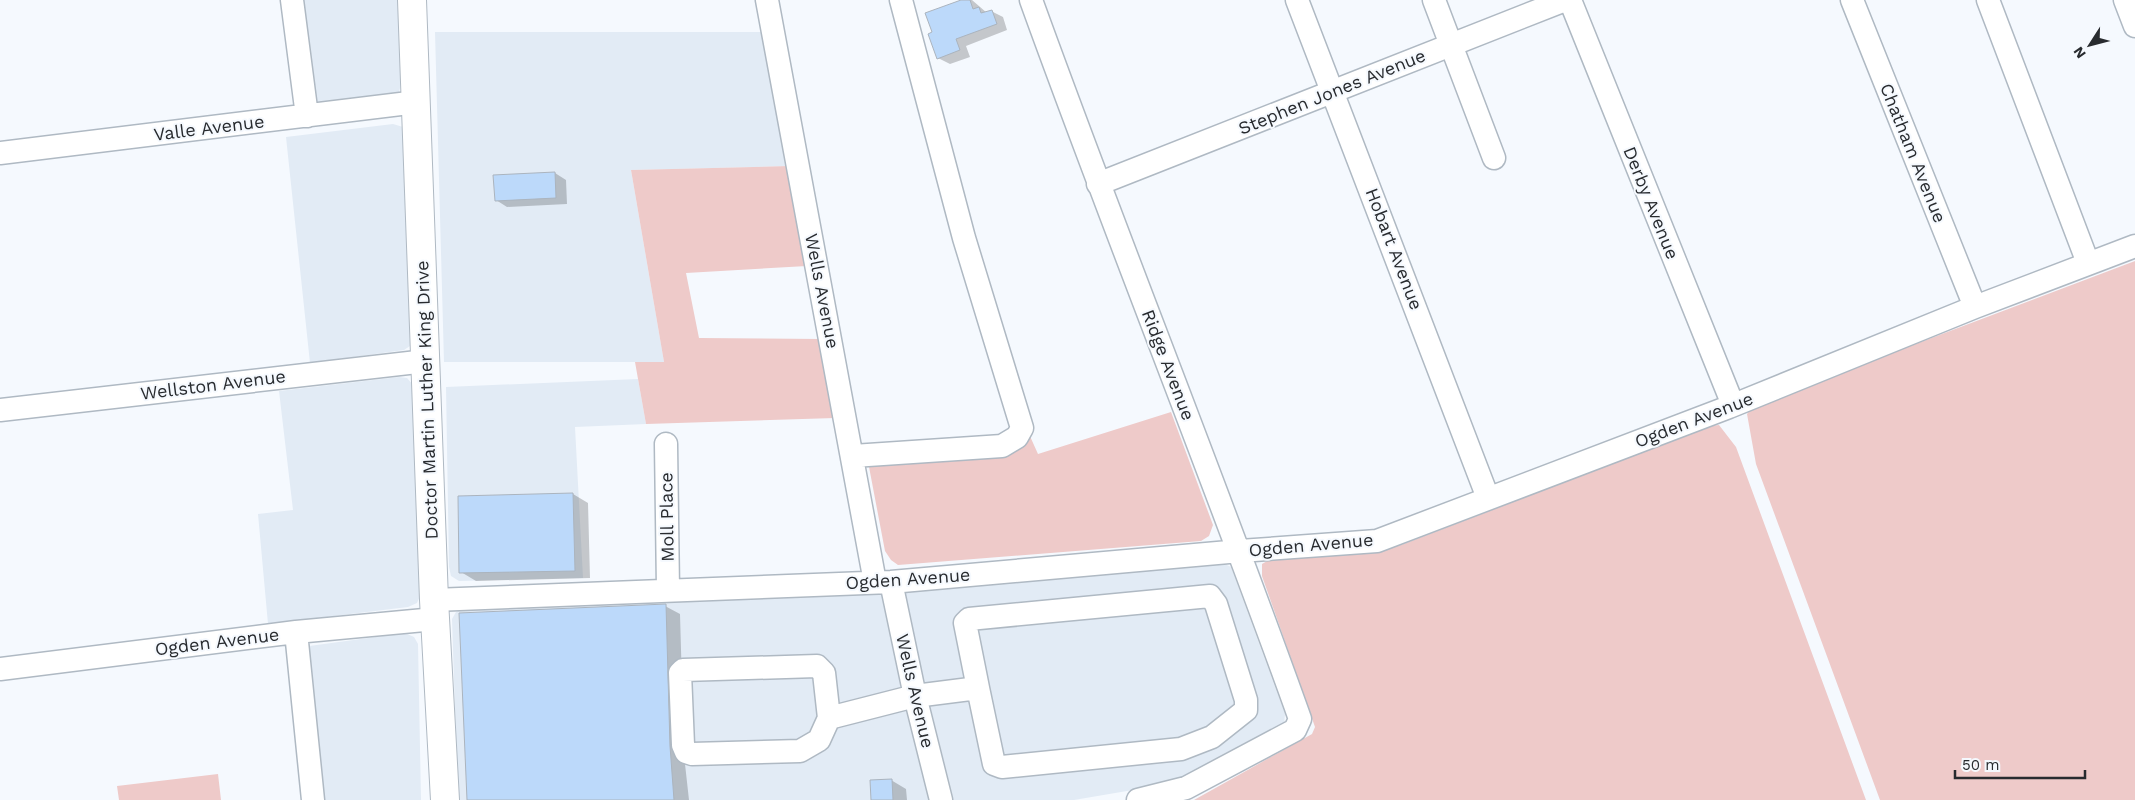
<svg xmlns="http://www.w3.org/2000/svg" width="2135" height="800" viewBox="0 0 2135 800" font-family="'Work Sans',sans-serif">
	<rect width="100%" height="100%" fill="#f5f9fe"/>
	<!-- built -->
	<path fill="#e2ebf5" d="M295,0h105l1,84 -2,8 -7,3 -83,10z
		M435,32h329l25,134 -158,4 33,192h-220z
		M393,124l10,3 7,219 -6,4 -94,13 -24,-226z
		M399,377l8,1 6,7 7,211 -3,7 -9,4 -140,17 -10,-110 35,-4 -14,-119z
		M638,379l8,45 -71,3 8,151 -124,3 -8,-5 -2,-9 -3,-180z
		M1223,563l8,4 54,147 -1,11 -110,58 -100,17h-616l-6,-181 4,-7 11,-6z
		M405,633l9,4 4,7 3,156h-103l-16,-153z"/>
	<!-- green -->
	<path fill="#eecac9" d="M789,166l18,100 -121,7 13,65 122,1 14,79 -189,6 -11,-62h29l-33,-192z
		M2135,261v539h-255l-124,-336 -9,-50 6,-8 9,-4z
		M1171,412l42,113 -4,11 -8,5 -303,24 -7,-5 -6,-9 -19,-100 163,-17 9,20z
		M1719,425l17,22 130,353h-672l118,-66 3,-7 -53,-151v-12l7,-4 105,-9 27,-6 309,-119z
		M218,774l3,26h-102l-2,-14z"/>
	<!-- shadow -->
	<path fill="#0003" d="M964,0h8l15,13 4,-2 12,6 4,13 -41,16 4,11 -20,7 -12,-6z
		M555,173l11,7 1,24 -60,3 -11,-7z
		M573,494l15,9 2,75 -114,3 -15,-9 -2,-75z
		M665,606l15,8 4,141 5,45h-220z
		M891,780l15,9 1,11h-35z"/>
	<!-- building -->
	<path fill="#bcd9fa" stroke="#abb4be" d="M961,0h9l3,9 6,-2 2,6 11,-3 5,14 -41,15 4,11 -23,9 -9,-25 4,-2 -7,-19z
		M555,172l1,26 -61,3 -2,-26z
		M573,493l2,78 -116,2 -1,-77z
		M666,604l4,142 4,54h-207l-8,-187z
		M892,779l1,21h-22l-1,-20z"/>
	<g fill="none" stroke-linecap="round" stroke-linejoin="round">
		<defs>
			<path id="minor" d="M292,0l15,116
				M767,0l108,582
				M1031,0c87,241 183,478 269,719l-5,11 -109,58 -48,12
				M1297,0l191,498
				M1434,0l60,158
				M1570,0l163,405
				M1852,0l123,307
				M1988,0l100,263
				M2125,0l10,26
				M0,153l417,-51
				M1098,184l467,-184
				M0,410l426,-49
				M666,444l2,146
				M853,456l149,-10 15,-9 5,-9 -58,-190 -63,-238
				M891,582l24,114 26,104
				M434,600l457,-18 349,-31 137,-10 352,-134 246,-100 160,-61
				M296,632l17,168
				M817,666l7,7 5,45 -10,22 -19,11 -108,3 -6,-2 -3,-7 -3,-72 3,-3z
				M0,669l296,-37 139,-13
				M829,718l86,-22 63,-8 16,76 8,3 179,-18 31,-12 34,-27v-10l-30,-96 -6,-8 -241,23 -4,4 13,65"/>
			<path id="major" d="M412,0l22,600 11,200"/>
		</defs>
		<!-- minor casing -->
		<use href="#minor" stroke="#afb9c3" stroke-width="25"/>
		<!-- major casing -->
		<use href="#major" stroke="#afb9c3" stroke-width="30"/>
		<!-- minor -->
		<use href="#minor" stroke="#fff" stroke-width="22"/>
		<!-- major -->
		<use href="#major" stroke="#fff" stroke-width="28"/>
	</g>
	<g text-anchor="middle" stroke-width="4" stroke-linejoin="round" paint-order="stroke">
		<!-- street labels -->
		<g font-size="18" fill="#282b2f" stroke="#f5f9fe">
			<text transform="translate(1332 92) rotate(-22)" y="6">Stephen Jones Avenue</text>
			<text transform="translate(209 128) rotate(-7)" y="6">Valle Avenue</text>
			<text transform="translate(1913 153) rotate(68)" y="6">Chatham Avenue</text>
			<text transform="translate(1651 203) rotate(68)" y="6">Derby Avenue</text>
			<text transform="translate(1394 249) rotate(69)" y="6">Hobart Avenue</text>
			<text transform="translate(822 291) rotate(79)" y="6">Wells Avenue</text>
			<text transform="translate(1168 365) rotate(69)" y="6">Ridge Avenue</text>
			<text transform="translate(213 385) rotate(-7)" y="6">Wellston Avenue</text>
			<text transform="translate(427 400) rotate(-92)" y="6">Doctor Martin Luther King Drive</text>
			<text transform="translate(1694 420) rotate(-21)" y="6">Ogden Avenue</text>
			<text transform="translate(667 517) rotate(-91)" y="6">Moll Place</text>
			<text transform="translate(1311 545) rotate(-5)" y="6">Ogden Avenue</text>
			<text transform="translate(908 579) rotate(-4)" y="6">Ogden Avenue</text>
			<text transform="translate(217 642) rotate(-7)" y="6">Ogden Avenue</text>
			<text transform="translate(915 691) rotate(77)" y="6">Wells Avenue</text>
		</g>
	</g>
	<!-- north arrow -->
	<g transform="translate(2090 45) rotate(234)" stroke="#f5f9fe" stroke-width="4" paint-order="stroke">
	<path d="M0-4L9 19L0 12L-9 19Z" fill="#282b2f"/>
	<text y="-8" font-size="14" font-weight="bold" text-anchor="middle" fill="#282b2f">N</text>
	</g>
	<!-- scale -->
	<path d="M1955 770v8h130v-8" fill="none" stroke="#282b2f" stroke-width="2.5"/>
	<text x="1962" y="770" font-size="15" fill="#282b2f" stroke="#f5f9fe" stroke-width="4" paint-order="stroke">50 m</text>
</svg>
